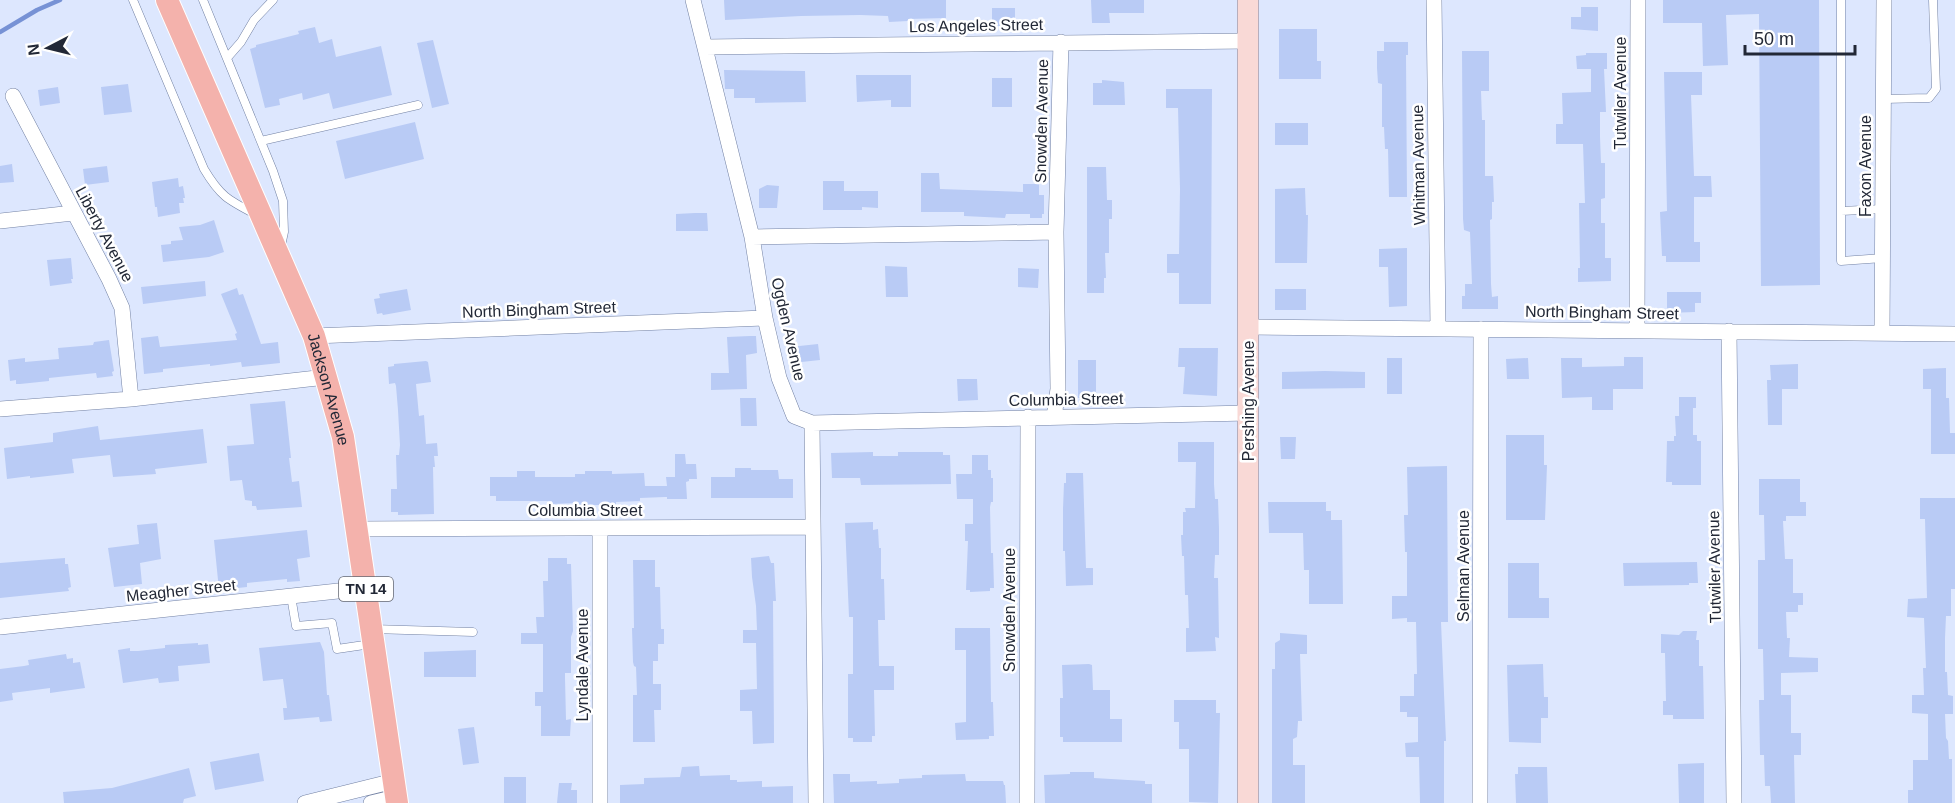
<svg xmlns="http://www.w3.org/2000/svg" width="1955" height="803" viewBox="0 0 1955 803" font-family="Helvetica,sans-serif">
	<rect width="100%" height="100%" fill="#dde7fe"/>
	<g fill="none" stroke-linecap="round" stroke-linejoin="round">
		<!-- stream -->
		<path stroke="#7792d5" stroke-width="4.5" d="M0,32l37,-22 23,-10"/>
	</g>
	<!-- building -->
	<path fill="#b9cbf5" d="M724,0h222v18l-38,1v2l-19,1 -1,-6 -28,-1 -59,1 -76,4z
		M1091,0h53v13h-35l1,10h-18z
		M1663,0h156l1,285 -59,1 -2,-272 -33,1 2,50 -25,1 -1,-43h-39z
		M1581,7h17v24l-27,-2v-12h10z
		M992,8h23v18h-23z
		M315,27l4,16 13,-4 4,18 45,-11 11,49 -59,14 -4,-16 -26,7 -1,-7 -23,6 1,6 -15,3 -15,-59 6,-2v-2l43,-11 -1,-3z
		M1279,29h38v32h4v18h-42z
		M433,40l16,64 -17,4 -15,-65z
		M1384,42h24v13h-2l1,142h-18l-1,-48h-3l-1,-22h-2v-43l-4,-1 -1,-15v-17h7z
		M1462,51h27v40h-8l1,29h3v56h8l1,26h-2v17l-2,1 1,64 1,13 6,-1v13h-36v-13h3v-12h7l-2,-52 -6,-2 -1,-11z
		M1586,53h21v16h-3l2,43h-6v25l1,26h4v35l-4,1v24h4v35h6v23l-33,1v-14h2l-1,-65h6l-2,-59h-27v-20h7l-1,-31 29,-1v-23h-14l-1,-13 10,-1z
		M724,70l81,1 1,31 -51,1v-5h-21v-9h-9z
		M1664,72h38v23h-11l3,81h17l1,21h-18v45h6v20h-34v-6h-4l-2,-44 7,-1z
		M856,75h55v32h-20v-7l-34,2z
		M992,78h20v29h-20z
		M1102,80l22,2 1,23h-32v-22h9z
		M128,84l4,28 -28,3 -3,-28z
		M58,87l2,16 -20,3 -2,-16z
		M1166,89h46l-1,215h-32v-31h-12v-19h12l1,-65 -2,-81h-12z
		M415,122l9,37 -79,20 -9,-38z
		M1275,123h33v22h-33z
		M12,164l2,18 -14,1v-17z
		M107,166l2,16 -24,3 -2,-16z
		M1087,167h19l1,33h5v19h-3v34h-4l1,25h-2v15h-17z
		M921,173h18l1,16 83,3v-8h16v11h5v19h-2v4h-12v-4h-24l-1,4 -41,-2v-4h-43z
		M178,178l1,9 4,-1 2,12h-2l1,5h-5l1,10 -22,4 -1,-10h-2l-3,-25z
		M823,181h21v10h34v17l-16,-1v3h-39z
		M767,185l12,1 -2,22h-18v-19z
		M1305,188l1,27h2l-1,48h-32v-74z
		M695,213h12l1,18h-32v-17z
		M214,220l10,32 -15,5 -46,5 -2,-17 10,-1v-3l12,-1 -4,-13 21,-2z
		M1407,248v58l-18,1 -1,-40h-9v-18z
		M71,258l2,21h-2l1,4 -22,3 -3,-26z
		M885,266l22,1 1,30h-22z
		M1018,268l21,1 -1,19 -20,-1z
		M205,281l1,15 -63,8 -2,-17z
		M237,288l2,7 4,-1 18,50 17,-2 2,21 -38,4 -1,-5 -31,4v-2l-47,5v3l-19,2 -3,-36 17,-2 2,11 77,-7 -2,-6 2,-1 -16,-39z
		M407,289l4,21 -28,5 -1,-2 -5,1 -3,-15 6,-1 -1,-4z
		M1275,289h31v21h-31z
		M1667,292h34v11h-6v9l-28,1z
		M750,336h6l1,17 -11,2 1,34 -36,1v-17h18l-2,-36z
		M109,340l5,31 -2,1 1,4 -16,2 -1,-5 -47,5v3l-29,3h-4v-4l-6,1 -2,-21 17,-2v4l34,-3 -1,-11 35,-3 1,-3z
		M818,344l2,16 -28,3 -2,-16z
		M1179,348h39l-1,48 -34,-2 2,-27h-7z
		M1624,357h19v32h-30v21h-21v-13l-30,1 -1,-40h21v9l42,-1z
		M1387,358h15v36h-15z
		M1528,358l1,21h-22l-1,-20z
		M1078,360h18v38h-18z
		M426,361l2,1 3,20 -15,2 3,32 5,-1 2,29 11,-1 1,13h-4l1,11h-2l1,47 -36,1v-3h-7v-23h6l-1,-34h3l1,-10 -2,-35 -2,-24 -1,-3 -6,1 -1,-17 6,-1v-2z
		M1798,364v25h-16v36h-14l-1,-45h4l-1,-15z
		M1946,368v30h3l1,35h5v21h-24v-65h-8v-20z
		M1325,371l40,1v16l-83,1v-17z
		M957,379h20l1,21 -20,1z
		M1679,397h17v11h-3v27h4v6h4v44h-29v-3h-6l1,-41h7v-5h2l-1,-20h4z
		M740,398h16l1,28h-16z
		M285,401l6,57h-2l3,24 7,-1 3,26 -45,3 -1,-4h-4v-5l-7,-1 -3,-20 -12,1 -3,-35 27,-2 -4,-40z
		M98,426l2,14 103,-11 4,34 -52,6 1,5 -43,3 -3,-22 -38,4 2,14 -44,5v-2l-23,3 -3,-31 49,-6v-9z
		M1506,435h38v30h3l-2,55h-39z
		M1280,437h16l-1,22h-14z
		M1178,442h36v42l1,15h3l1,30v26h-4l-1,23h4l1,60 -4,-1 1,14 -30,1v-24h3l-1,-33h-3l-1,-39h-2l-1,-21h2v-23h3l-1,-4h10l1,-46h-18z
		M873,452v4h25v-4h45v3h7l1,29 -90,1 -1,-7h-28l-1,-25z
		M675,454h10l1,10h10l1,15h-8v2l-3,1 1,17h-20v-2h-2l-25,1v3l-24,1v3h-38v-2l-26,1v-3h-56v-5h-6v-19h27v-6h18v6h40v-3h10v-3h27v3l32,-1 1,13h22l-1,-9h9z
		M972,455h16v15h3v8h2v24h-2l-1,5 1,46h2l1,35h-4v3l-20,1v-2h-4l2,-49h-3v-17h8v-25h-16l-1,-25h16z
		M1447,466l1,156h-7l5,119h-2v62h-24l-1,-46h-13l-1,-14 13,-1v-25h-11v-5h-7v-16h14v-22h3l-1,-52h-9v-4l-15,1v-23h15v-44h-2l-1,-37h4l-1,-48z
		M735,468h16v2h27l1,9h14v19h-82v-21h24z
		M1066,473h17l3,95h7v17l-27,1 -1,-35h-2v-42l1,-26h2z
		M1759,479h41v23h6v14h-20v5h-3l2,38h8v34h10v12h-5v7h-12l1,26h3l-1,19 29,1v14l-37,1v22h10v38h10v22h-7l1,48h-24l-1,-17h-5l-1,-31h-4l-1,-55h5l-1,-51h-5v-89h7l-1,-45h-5z
		M1920,498h35v91h-4v27h-5l-1,22v34h2l1,23 5,1v18h-8l1,24 2,3 1,18h3v44h-44v-13h5v-30h15v-46l-16,-1v-18h12l-1,-27h3l-2,-50 -17,-1 1,-18 19,-1 -2,-79h-5z
		M1268,502h58v9h5v9h11l1,84h-34v-34h-5l-1,-37h-34z
		M873,522v8l5,-1 1,19h2v31h3l1,41h-7l1,46h15v24h-20l1,46h-3v6h-19v-4h-5v-64h5v-57h-4l-4,-94z
		M157,523l4,36 -21,4 2,21 -28,3 -6,-39 31,-4 -2,-19z
		M307,530l3,27 -13,2 3,22 -13,1v-3l-40,4v4l-28,3 -5,-50z
		M769,556l2,7h3l2,38h-3l1,137v5l-21,1 -1,-33h-12v-21l17,-1 -1,-46h-13v-13h14l-1,-24 -4,-29 -1,-19z
		M65,558v6h3l3,23 -3,1 1,3 -69,7v-35z
		M548,558h19v6h4l2,67 -2,6v36h-6v5l1,42 5,-1 -1,17h-29v-30h-6v-14h8v-48h-22v-11h16l-1,-16h8l-1,-36h5z
		M633,560h22v27h5l1,42h3v15h-6v17h-5v23h8v26h-7l1,32h-22v-47h4l-1,-28 -2,-1 -1,-4 -1,-34h2z
		M1697,562l1,21h-9v2l-65,1 -1,-23z
		M1508,563h31v35h10v20h-41z
		M955,628h35l1,74h2l1,34h-5v3l-33,1 -1,-17 11,-1v-72h-11z
		M1683,631h14l-1,9h3v26h4l1,53h-31v-4h-10v-14h3l-1,-48h-4v-19l18,1z
		M1280,633l27,2v19h-7l2,67h-4l-1,16 -4,2v26h12v38h-33v-134h3v-26l5,-3z
		M320,642l4,10 3,43h2l3,26 -12,1 -1,-5 -35,3 -1,-12h4l-4,-29 -20,2 -4,-33z
		M198,643v2l10,-1 2,19 -32,3 1,15 -20,2 -1,-5 -35,5 -5,-33 12,-2v3h8l27,-3v-3z
		M476,650v27h-52v-25z
		M66,654l1,5 6,-1v5l7,-1 5,26 -35,5v-5l-38,5 1,7 -13,2v-33l24,-3 5,-1 -1,-5z
		M1089,664l3,1 1,25h17v29h12v23h-59v-5h-3v-39h3l-1,-33z
		M1543,664l1,33h4v21h-7v25l-32,-1 -2,-77z
		M1174,700h42v13h4l-2,90 -29,-1v-53h-10v-27h-5z
		M474,727l5,36 -16,2 -5,-36z
		M259,753l5,28 -49,9 -5,-28z
		M1704,763v40h-25l-1,-39z
		M699,766l1,10 30,-1v5h7v2l25,-1v6l31,-1v17h-173v-18l24,-1v-6l36,-1 2,-10z
		M1518,767h29l1,36h-32l-1,-29h3z
		M189,768l7,28 -12,3 -1,4h-119l-1,-11 49,-4z
		M1070,772h24v6l51,3v3h7v19h-107l-1,-28 26,-1z
		M833,774h17v8l27,-1v3l22,-1v-4l23,-1v-3l43,-1 1,7h37l1,4h1l1,18h-172z
		M504,777h22v26h-22z
		M559,783h13l-1,7h6v13h-20z"/>
	<g fill="none" stroke-linecap="round" stroke-linejoin="round">
		<defs>
			<path id="lane" d="M133,0l71,169c16,27 24,31 51,45
				M203,0l70,171 10,30 1,31 -3,14
				M1841,0v211l42,-2
				M227,58l14,-16 13,-22 19,-20
				M1883,99l46,-1 7,-9 -3,-89
				M261,141l157,-36
				M1841,211v50l42,-3
				M291,596l5,30 36,-3 5,26 34,-5
				M372,629l101,3"/>
			<path id="street" d="M693,0l59,237 13,81 14,60 15,38 18,7 4,380
				M1434,0l4,329
				M705,47l543,-6
				M13,96l96,183 13,29 9,91
				M0,221l73,-8
				M752,237l304,-5
				M1248,327l707,7
				M1637,331l1,-331
				M1729,331l5,472
				M1882,333l2,-333
				M314,336l451,-18
				M0,409l131,-10 195,-22
				M1054,417l4,-28 -2,-157 5,-190
				M812,423l436,-10
				M357,529l456,-2
				M0,627l366,-39
				M305,803l89,-22
				M371,803l25,-6
				M600,803v-275
				M1027,803l1,-386
				M1480,803l1,-474"/>
			<path id="secondary" d="M1248,803v-803"/>
			<g id="primary">
				<path id="s1" d="M167,0l147,336 29,101 54,366"/>
			</g>
		</defs>
		<!-- lane casing -->
		<use href="#lane" stroke="#7382a4" stroke-width="9"/>
		<!-- street casing -->
		<use href="#street" stroke="#7382a4" stroke-width="16"/>
		<!-- secondary casing -->
		<use href="#secondary" stroke="#7382a4" stroke-width="22"/>
		<!-- primary casing -->
		<use href="#primary" stroke="#fff" stroke-width="24"/>
		<!-- lane -->
		<use href="#lane" stroke="#fff" stroke-width="8"/>
		<!-- street -->
		<use href="#street" stroke="#fff" stroke-width="15"/>
		<!-- secondary -->
		<use href="#secondary" stroke="#f9d9d6" stroke-width="21"/>
		<!-- primary -->
		<use href="#primary" stroke="#f4b2ac" stroke-width="22"/>
	</g>
	<g text-anchor="middle" stroke-width="5" stroke-linejoin="round" paint-order="stroke">
		<!-- shield labels -->
		<rect fill="#fff" stroke="#646872" stroke-width="1.5" x="339" y="577" width="54" height="24" rx="4.5"/>
		<g font-size="15" font-weight="bold" fill="#222836">
			<text x="366" y="594">TN 14</text>
		</g>
		<!-- street labels -->
		<g font-size="16" fill="#222836" stroke="#fff">
			<text transform="translate(976 25) rotate(-1)" y="6">Los Angeles Street</text>
			<text transform="translate(1620 93) rotate(-90)" y="6">Tutwiler Avenue</text>
			<text transform="translate(1041 121) rotate(-89)" y="6">Snowden Avenue</text>
			<text transform="translate(1418 165) rotate(-91)" y="6">Whitman Avenue</text>
			<text transform="translate(1865 166) rotate(-90)" y="6">Faxon Avenue</text>
			<text transform="translate(105 234) rotate(62)" y="6">Liberty Avenue</text>
			<text transform="translate(539 309) rotate(-2)" y="6">North Bingham Street</text>
			<text transform="translate(1602 312) rotate(1)" y="6">North Bingham Street</text>
			<text transform="translate(789 329) rotate(77)" y="6">Ogden Avenue</text>
			<text dy="6" stroke="none"><textPath href="#s1" startOffset="422">Jackson Avenue</textPath></text>
			<text transform="translate(1066 399) rotate(-1)" y="6">Columbia Street</text>
			<text transform="translate(1248 401) rotate(-90)" y="6">Pershing Avenue</text>
			<text x="585" y="516">Columbia Street</text>
			<text transform="translate(1463 566) rotate(-90)" y="6">Selman Avenue</text>
			<text transform="translate(1714 567) rotate(-91)" y="6">Tutwiler Avenue</text>
			<text transform="translate(181 590) rotate(-6)" y="6">Meagher Street</text>
			<text transform="translate(1009 610) rotate(-90)" y="6">Snowden Avenue</text>
			<text transform="translate(582 665) rotate(-90)" y="6">Lyndale Avenue</text>
		</g>
	</g>
	<!-- north arrow -->
	<g transform="translate(48 48) rotate(263)" stroke="#ffffff" stroke-width="4.5" paint-order="stroke">
	<path d="M0-4.5L10 22L0 15L-10 22Z" fill="#222836"/>
	<text y="-9" font-size="16" font-weight="bold" text-anchor="middle" fill="#222836">N</text>
	</g>
	<!-- scale -->
	<path d="M1745 45v9h110v-9" fill="none" stroke="#222836" stroke-width="3"/>
	<text x="1754" y="45" font-size="18" fill="#222836" stroke="#ffffff" stroke-width="4.5" paint-order="stroke">50 m</text>
</svg>
